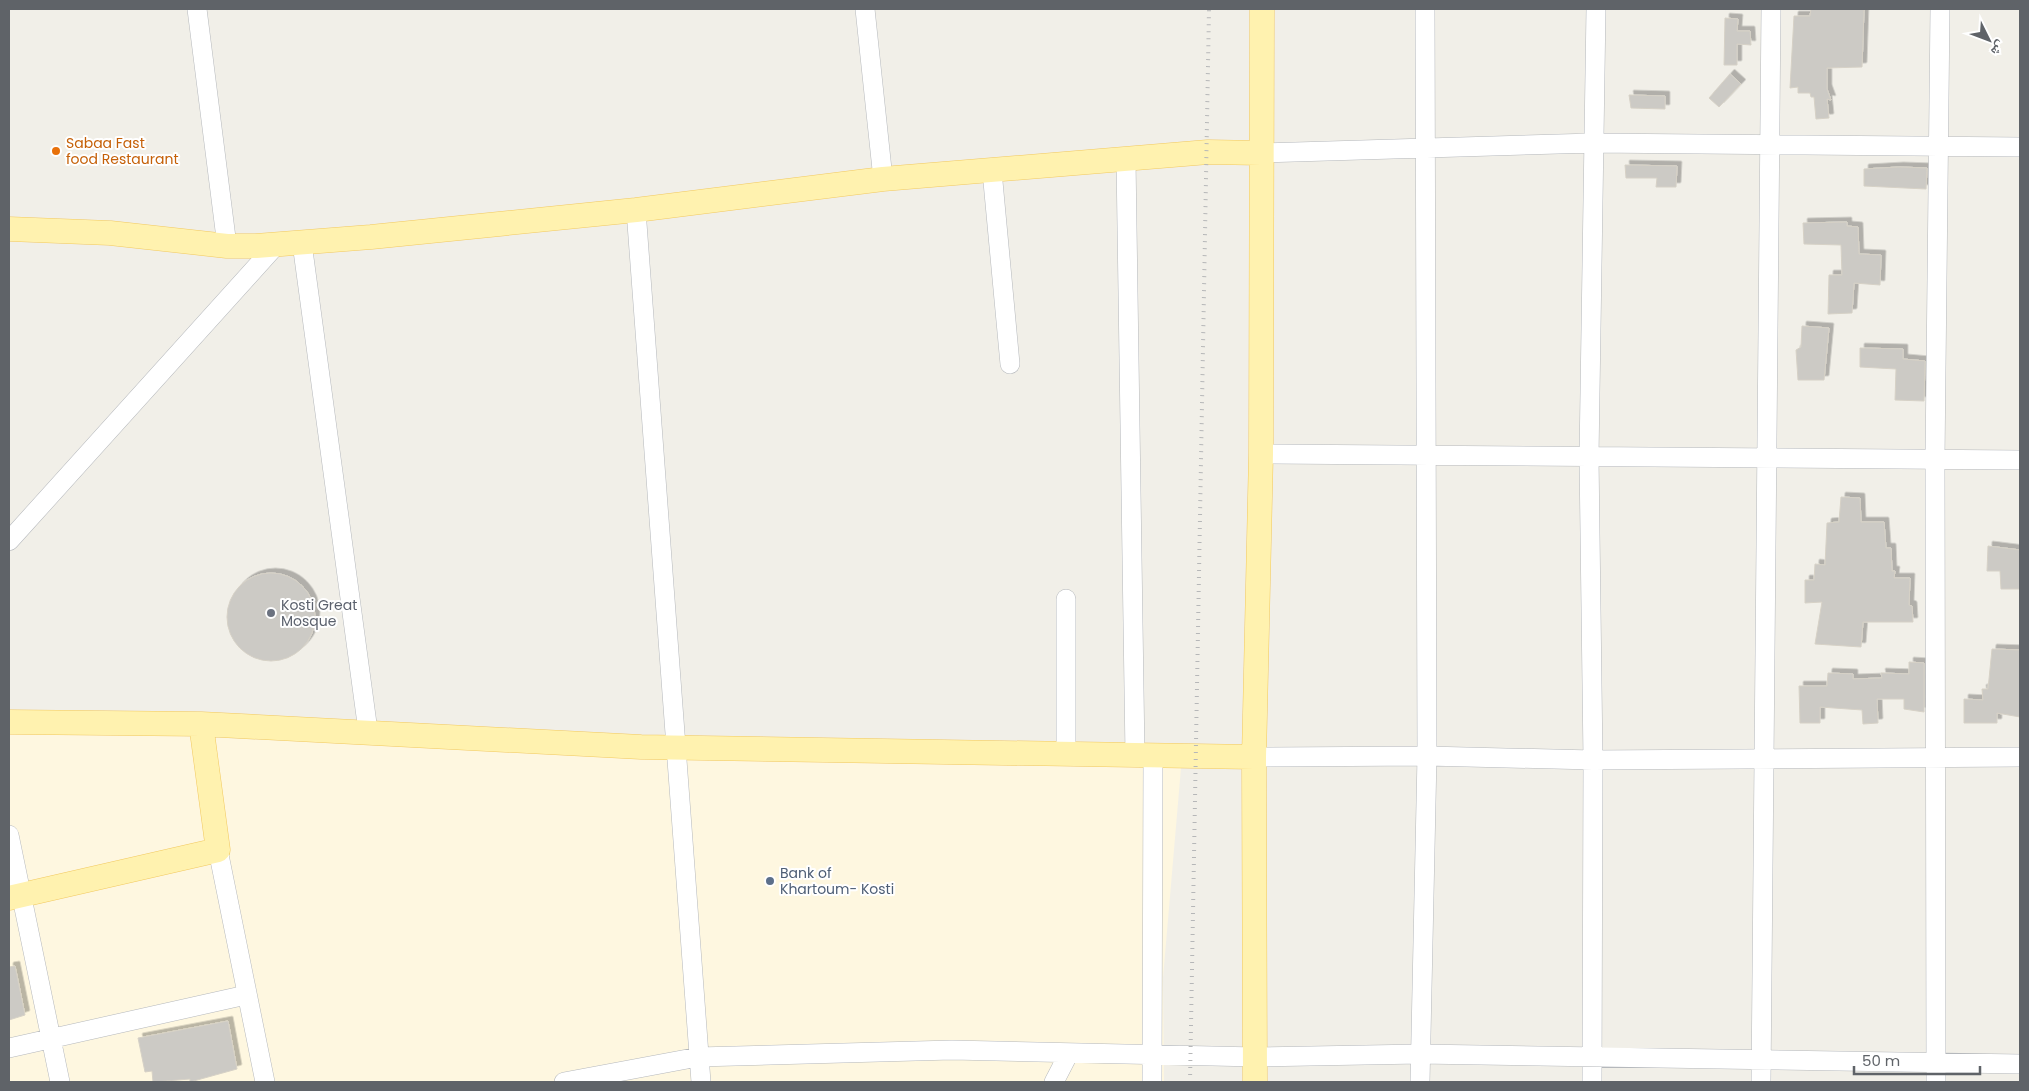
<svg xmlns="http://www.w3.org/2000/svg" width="2029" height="1091" viewBox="0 0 2029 1091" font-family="Poppins,'Noto Naskh Arabic',sans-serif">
	<defs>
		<filter id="shadow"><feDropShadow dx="4.5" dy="-4.5" stdDeviation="0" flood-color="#0004"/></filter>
	</defs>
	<rect width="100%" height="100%" fill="#f1efe8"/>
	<!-- commercial -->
	<path fill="#fef7e0" d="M9,728l693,32 479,8 -18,210 1,104h-1155z"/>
	<!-- building -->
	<path fill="#cccac5" stroke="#d6d1c6" filter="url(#shadow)" d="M1811,9h53l-2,58 -35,1v21l4,11 -4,-1 2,19 -13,1 -2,-22h-3l-1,-4h-12v-6l-8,1 4,-72h16z
		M1725,18l13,1 -1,12h13l1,14 -14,-1v21h-13z
		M1730,74l11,10 -22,23 -10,-9z
		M1629,95l36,1v13l-34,-1z
		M1625,165l52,1 -1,21h-20l1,-9h-31z
		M1899,167l28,1 -1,21 -62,-3v-17z
		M1847,222v4l11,1 1,27 22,1 -1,30 -26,-2 -2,30 -24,1 1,-39h13l-1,-30 -37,-1 -1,-21z
		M1802,326l27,2 -5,52h-26l-2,-30 5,-3z
		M1860,348l43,1v10l22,2 -1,40 -29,-1 1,-31 -36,-2z
		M1841,497l19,1 1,24h23l2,26h5l1,23h3l-1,7h16l-1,27 3,1 1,16h-50l-2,25 -46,-3 7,-42 -17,1v-23h9l1,-16 10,1 2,-42 12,-1z
		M1988,546l32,4v39h-19l-1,-18h-13z
		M227 617a44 44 0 1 1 88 0a44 44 0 1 1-88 0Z
		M1992,649l28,1v67l-23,-4v10h-33v-24l19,1 -1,-11h6z
		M1909,662l15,1v49l-20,-3v-10h-27l1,24 -15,1 -1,-14 -42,-3v16h-20l-1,-37h28l1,-13 25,1v5l29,-1 -1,-5 28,1z
		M15,966l10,49 -16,5v-53z
		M228,1021l9,48 -47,13v-3l-37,3 -1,-11 -7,1 -7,-34z"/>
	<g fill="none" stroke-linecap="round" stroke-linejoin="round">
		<defs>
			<path id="minor" d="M197,9l30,237
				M865,9l18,170
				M1261,153l332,-10 427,4
				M1126,160l9,595
				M992,171l18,193
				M636,210l65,872
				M302,243l66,488
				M1261,454l759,6
				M9,541l268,-297
				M1066,599v155
				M1254,757l173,-1 166,4 427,-3
				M9,835l51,247
				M218,850l47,232
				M9,1048l237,-53
				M564,1082l134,-25 254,-7 304,7 164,-3 600,10
				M1054,1082l15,-29
				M1152,1082l1,-327
				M1420,1082l7,-326 -2,-747
				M1592,1082l1,-322 -4,-303 7,-448
				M1761,1082l10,-1073
				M1936,1082l-1,-623 5,-450"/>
			<path id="major" d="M9,229l101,4 117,13h29l115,-9 265,-27 247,-31 325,-27 53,1
				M9,722l192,2 440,23 613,10
				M9,898l209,-48 -17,-126
				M1255,1082l-1,-325 7,-303 1,-445"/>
		</defs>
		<!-- minor casing -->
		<use href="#minor" stroke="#b5b8bc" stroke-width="20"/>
		<!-- major casing -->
		<use href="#major" stroke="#f2c960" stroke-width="25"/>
		<!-- minor -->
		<use href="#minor" stroke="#fff" stroke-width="19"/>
		<!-- major -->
		<use href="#major" stroke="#fff2af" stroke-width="24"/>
		<!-- rail -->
		<path stroke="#b6b7b8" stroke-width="4" stroke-dasharray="1 6" stroke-linecap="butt" d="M1190,1082l19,-1073"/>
	</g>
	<!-- markers -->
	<circle fill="#e8710a" stroke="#fff" stroke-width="2" cx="56" cy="151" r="5"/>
	<circle fill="#6b7280" stroke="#fff" stroke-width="2" cx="271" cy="613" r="5"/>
	<circle fill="#5c6f8a" stroke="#fff" stroke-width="2" cx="770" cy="881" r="5"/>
	<g text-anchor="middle" stroke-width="4" stroke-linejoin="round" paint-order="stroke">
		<!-- food labels -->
		<g font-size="14" fill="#c56008" stroke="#fff" text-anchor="start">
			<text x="66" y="148">Sabaa Fast<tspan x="66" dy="16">food Restaurant</tspan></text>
		</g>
		<!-- worship labels -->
		<g font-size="14" fill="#5b616d" stroke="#fff" text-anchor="start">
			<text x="281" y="610">Kosti Great<tspan x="281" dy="16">Mosque</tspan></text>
		</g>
		<!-- service labels -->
		<g font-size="14" fill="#4e5e75" stroke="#fff" text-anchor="start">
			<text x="780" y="878">Bank of<tspan x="780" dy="16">Khartoum- Kosti</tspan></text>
		</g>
	</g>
	<!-- border -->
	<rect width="2029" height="1091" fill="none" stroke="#5f6368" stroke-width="20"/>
	<!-- north arrow -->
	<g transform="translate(1989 40) rotate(132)" stroke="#ffffff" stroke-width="4" paint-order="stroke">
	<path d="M0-4L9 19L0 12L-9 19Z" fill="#5f6368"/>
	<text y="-8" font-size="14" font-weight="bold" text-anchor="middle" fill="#5f6368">ش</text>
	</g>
	<!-- scale -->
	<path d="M1854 1066v8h126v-8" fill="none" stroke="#5f6368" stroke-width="2.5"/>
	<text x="1862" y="1066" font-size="15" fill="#5f6368" stroke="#ffffff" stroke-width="4" paint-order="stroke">50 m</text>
</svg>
